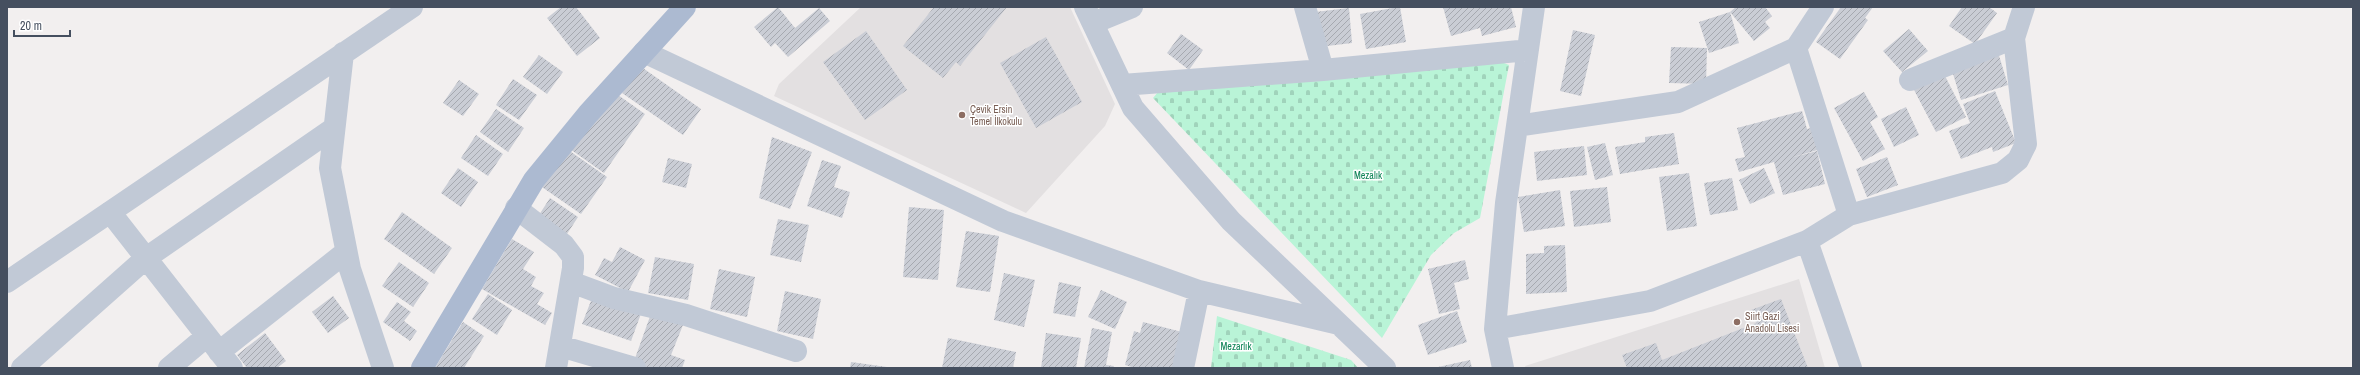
<svg xmlns="http://www.w3.org/2000/svg" width="2360" height="375" viewBox="0 0 2360 375" font-family="'Archivo Narrow',sans-serif">
	<defs>
		<pattern id="cemetery-stones" width="16" height="16" patternUnits="userSpaceOnUse"><rect width="16" height="16" fill="#b9f4d7"/><path d="M2 7V4a2 2 0 0 1 4 0v3zM10 15v-3a2 2 0 0 1 4 0v3z" fill="#a0d3bb"/></pattern>
		<pattern id="building-hatch" width="6" height="6" patternUnits="userSpaceOnUse"><rect width="6" height="6" fill="#cacdd5"/><path d="M-1 1l2-2M0 6l6-6M5 7l2-2" fill="none" stroke="#a6a9b0"/></pattern>
	</defs>
	<rect width="100%" height="100%" fill="#f2efef"/>
	<!-- education -->
	<path fill="#e3e0e1" d="M861,7h209l45,97 -10,22 -79,87 -252,-117 5,-12z
		M1799,279l26,89h-299l-1,-2z"/>
	<!-- cemetery -->
	<path fill="url(#cemetery-stones)" d="M1499,61l10,4 -29,153 -26,15 -23,22 -49,83 -229,-240 5,-6z
		M1217,316l134,44 7,8h-147z"/>
	<!-- building -->
	<path fill="url(#building-hatch)" d="M561,7h15l24,31 -23,18 -30,-38z
		M778,7l17,21 24,-20 11,13 -42,36 -13,-14 -4,4 -17,-20z
		M934,7h73l-47,59 -4,-4 -13,16 -40,-32z
		M1398,7h2l6,35 -40,7 -6,-35z
		M1443,7h68l5,20 -34,9 -2,-8 -29,8z
		M1736,7h29l7,9 -7,6 5,6 -16,13 -24,-29z
		M1841,7h32l-8,11 3,2 -28,39 -24,-17z
		M1962,7h27l8,6 -22,31 -26,-18z
		M1349,8l3,35 -33,4 -4,-35z
		M1730,12l9,31 -30,10 -10,-31z
		M1909,29l19,22 -26,21 -19,-21z
		M1573,30l22,5 -14,61 -21,-5z
		M866,31l41,59 -42,30 -42,-58z
		M1181,34l22,16 -14,20 -22,-17z
		M1046,37l36,65 -46,26 -36,-65z
		M1671,47l36,1 -1,36 -37,-1z
		M1997,49l11,36 -47,15 -11,-36z
		M539,55l24,17 -16,22 -24,-17z
		M640,66l61,43 -18,26 -61,-42z
		M1943,72l23,45 -30,15 -23,-44z
		M513,79l24,16 -18,25 -23,-15z
		M459,80l20,14 -16,22 -20,-13z
		M611,90l34,24 -41,59 -34,-24z
		M1995,91l21,52 -23,9 -1,-5 -31,12 -12,-28 21,-8 -7,-19z
		M1864,92l14,25 -8,5 15,27 -22,12 -29,-53z
		M1906,107l13,28 -25,12 -13,-28z
		M496,109l28,19 -16,24 -28,-20z
		M1802,111l5,18 8,-2 6,22 -31,9 27,-7 8,33 -42,11 -9,-33 -35,10 -4,-13 10,-2 -8,-29z
		M1674,133l5,31 -59,10 -5,-27 30,-5v-5z
		M476,135l27,19 -15,22 -27,-18z
		M772,137l40,15 -22,57 -31,-11z
		M1605,143l8,32 -18,5 -8,-33z
		M1584,146l3,29 -50,6 -3,-29z
		M564,147l43,30 -26,37 -42,-29z
		M1887,157l11,28 -31,12 -11,-28z
		M668,158l24,6 -6,24 -24,-6z
		M822,160l19,6 -7,21 16,5 -8,26 -35,-12z
		M458,168l20,14 -17,25 -20,-14z
		M1764,168l11,25 -25,11 -11,-24z
		M1689,173l8,53 -30,5 -8,-54z
		M1732,178l6,32 -28,5 -6,-32z
		M1607,187l4,35 -37,5 -4,-36z
		M1560,190l5,36 -41,6 -6,-35z
		M550,198l28,19 -11,17 -28,-19z
		M909,207l35,3 -6,70 -35,-3z
		M402,212l50,36 -18,26 -50,-35z
		M778,219l31,6 -8,37 -31,-7z
		M966,231l33,5 -9,56 -34,-5z
		M512,239l22,13 -11,17 13,8 -5,9 13,7 -7,11 15,9 -7,12 -63,-36z
		M1565,245l2,47 -41,2v-40l18,-1v-7z
		M620,247l25,13 -17,32 -33,-17 9,-17 8,4z
		M655,257l39,7 -6,36 -40,-7z
		M1465,260l4,19 -15,4 6,26 -21,5 -11,-45z
		M399,262l30,21 -16,24 -31,-21z
		M719,269l36,8 -8,40 -37,-8z
		M1004,273l31,7 -11,47 -30,-7z
		M1059,282l22,5 -6,30 -22,-4z
		M1101,290l26,12 -12,27 -27,-12z
		M785,291l36,8 -8,40 -36,-8z
		M594,293l48,18 -11,30 -49,-17z
		M488,294l24,16 -15,25 -25,-16z
		M333,296l16,22 -21,15 -16,-21z
		M1781,299l27,69h-181l-5,-13 34,-12 6,17 94,-37 -5,-13z
		M397,302l14,10 -7,9 13,10 -7,10 -27,-19z
		M653,308l32,12 -14,35 14,5 -3,8h-37l-12,-4z
		M1457,311l10,31 -39,13 -10,-30z
		M463,322l21,14 -20,32h-29z
		M1143,322l43,11 -9,35h-42l-10,-3 9,-34 6,2z
		M1092,328l20,4 -6,33 8,1 -1,2h-29z
		M265,333l21,28 -9,7h-30l-10,-13z
		M1046,333l35,5 -5,30h-35z
		M948,338l68,14 -3,16h-71z
		M1470,360l2,8h-34v-1z
		M851,362l36,5v1h-37z"/>
	<g fill="none" stroke-linecap="round" stroke-linejoin="round">
		<!-- minor -->
		<path stroke="#c1c9d6" stroke-width="22" d="M1085,7l48,101 98,113 154,147
			M1305,7l18,63
			M1093,23l39,-16
			M1796,48l53,167
			M644,52l359,169 196,70
			M343,53l-13,115 20,101 33,99
			M1910,80l104,-42
			M1122,85l201,-15 205,-20
			M1517,126l161,-24 118,-54 27,-41
			M516,208l48,37 9,12v11l-17,100
			M110,212l122,156
			M1807,241l44,127
			M7,282l405,-275
			M571,282l43,16 72,17 110,36
			M1495,329l155,-28 157,-60 42,-26 153,-42 16,-13 8,-16 -12,-106 10,-31
			M560,346l75,22
			M219,352l127,-100
			M22,368l124,-110 188,-130
			M169,368l38,-32
			M1183,368l16,-77 140,33
			M1503,368l-8,-39 11,-126 28,-196"/>
		<!-- major -->
		<path stroke="#acbad1" stroke-width="22" d="M422,368l112,-188 54,-66 97,-107"/>
	</g>
	<!-- markers -->
	<g fill="#8d6e63" stroke="#fff" stroke-width="1.5">
		<circle cx="962" cy="115" r="4"/>
		<circle cx="1737" cy="322" r="4"/>
	</g>
	<g text-anchor="middle" stroke-width="3" stroke-linejoin="round" paint-order="stroke">
		<!-- education labels -->
		<g font-size="10" fill="#785e54" stroke="#fff" text-anchor="start">
			<text x="970" y="113">Çevik Ersin<tspan x="970" dy="12">Temel İlkokulu</tspan></text>
			<text x="1745" y="320">Siirt Gazi<tspan x="1745" dy="12">Anadolu Lisesi</tspan></text>
		</g>
		<!-- park labels -->
		<g font-size="10" fill="#0d8356" stroke="#fff">
			<text x="1368" y="179">Mezalık</text>
			<text x="1236" y="350">Mezarlık</text>
		</g>
	</g>
	<!-- border -->
	<rect width="2360" height="375" fill="none" stroke="#454f5f" stroke-width="16"/>
	<!-- scale -->
	<path d="M14 30v6h56v-6" fill="none" stroke="#454f5f" stroke-width="2"/>
	<text x="20" y="30" font-size="12" fill="#454f5f" stroke="#ffffff" stroke-width="3" paint-order="stroke">20 m</text>
</svg>
